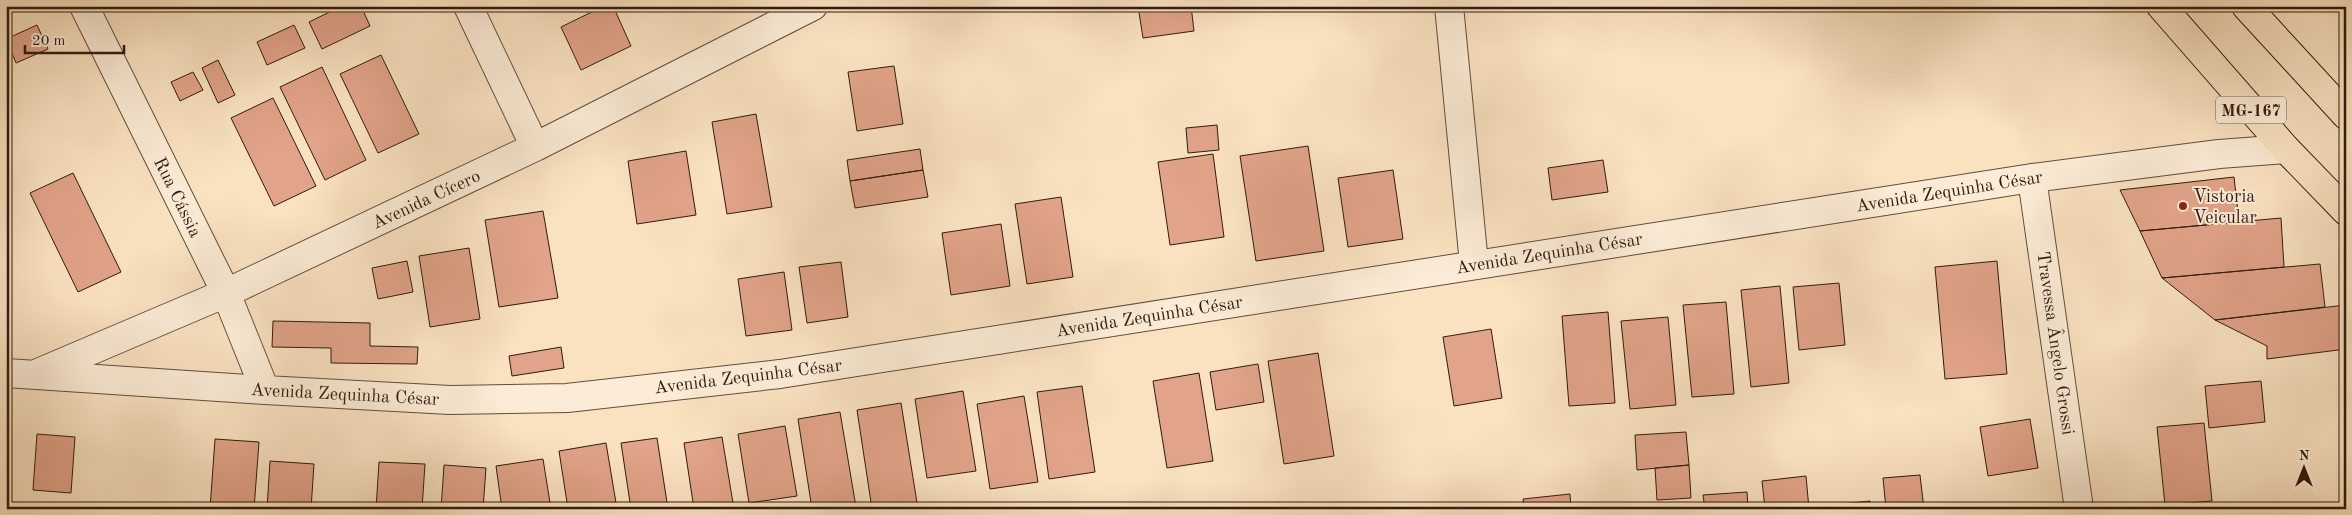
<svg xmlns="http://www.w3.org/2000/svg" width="2352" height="515" viewBox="0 0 2352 515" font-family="'Old Standard TT',serif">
	<rect width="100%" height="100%" fill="#fae2c1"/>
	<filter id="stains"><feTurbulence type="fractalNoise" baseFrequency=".004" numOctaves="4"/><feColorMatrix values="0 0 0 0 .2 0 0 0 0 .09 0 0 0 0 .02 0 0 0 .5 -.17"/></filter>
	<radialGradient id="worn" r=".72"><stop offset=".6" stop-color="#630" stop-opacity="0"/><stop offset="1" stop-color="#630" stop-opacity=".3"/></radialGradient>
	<!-- building -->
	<path fill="#e1a389" stroke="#301b0f" d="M342,6h19l9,20 -48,23 -13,-27z
		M604,6h9l18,40 -50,24 -20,-43z
		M1138,6h53l3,25 -51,7z
		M37,25l11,24 -32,14 -10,-24z
		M294,25l11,23 -38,17 -10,-23z
		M381,55l38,79 -41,19 -38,-79z
		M218,60l17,35 -17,8 -16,-35z
		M894,66l9,58 -46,7 -9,-59z
		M322,67l44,93 -41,20 -45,-93z
		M193,72l10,18 -23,11 -9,-19z
		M273,98l43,88 -42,20 -43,-88z
		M756,114l16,93 -45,7 -15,-92z
		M1217,125l2,25 -31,3 -2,-25z
		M1308,146l16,105 -68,10 -16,-105z
		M920,149l3,21 -73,11 -3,-21z
		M686,151l10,64 -59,9 -9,-63z
		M1213,154l11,83 -54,8 -12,-83z
		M1603,160l5,32 -56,8 -4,-32z
		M923,170l5,27 -73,11 -5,-27z
		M1393,170l10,69 -55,8 -10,-69z
		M73,173l48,99 -43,20 -48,-99z
		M2234,177l5,45 -99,9 -20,-41z
		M1061,197l12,80 -46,7 -12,-80z
		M543,211l15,87 -59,9 -14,-87z
		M2281,218l3,49 -122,11 -22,-47z
		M1001,224l9,62 -59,9 -9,-62z
		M469,248l11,71 -50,8 -11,-71z
		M407,261l6,31 -35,7 -6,-31z
		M1997,261l10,113 -62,5 -10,-112z
		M841,262l7,55 -41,6 -8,-56z
		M2320,264l5,43 -110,13 -53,-42z
		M784,272l8,58 -46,6 -8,-57z
		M1839,283l6,62 -46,5 -6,-63z
		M1780,286l9,97 -38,4 -10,-97z
		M1726,302l8,92 -42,3 -9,-92z
		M2346,305v44l-79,10v-13l-52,-26z
		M1608,312l7,91 -46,3 -7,-90z
		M1668,317l8,88 -46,4 -9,-88z
		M273,321l97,2v23l48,1 -1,17 -86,-1v-15l-59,-1z
		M1491,329l11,69 -48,8 -11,-69z
		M561,347l3,21 -52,8 -3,-20z
		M1318,353l16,103 -50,8 -16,-103z
		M1258,364l6,38 -48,8 -6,-38z
		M1199,373l14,88 -46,7 -14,-87z
		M2261,381l4,41 -56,6 -4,-42z
		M1082,386l13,86 -46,7 -12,-87z
		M963,391l13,80 -49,7 -12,-79z
		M1024,396l14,86 -48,7 -13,-85z
		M901,403l17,106h-46l-15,-99z
		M840,412l16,95 -44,2 -14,-90z
		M2030,419l8,49 -50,8 -8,-49z
		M2204,423l8,78 -47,4 -8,-78z
		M785,426l12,70 -48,7 -11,-69z
		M1686,432l3,33 -52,5 -2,-35z
		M37,434l38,3 -4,56 -38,-3z
		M722,437l12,72h-40l-10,-66z
		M657,438l11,71h-37l-10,-66z
		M215,439l44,3 -5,67h-44z
		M606,443l11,66h-49l-9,-58z
		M543,459l8,50h-49l-6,-43z
		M270,461l44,3 -3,45h-44z
		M379,462l46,2 -3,45h-46z
		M444,465l42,3 -3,41h-42z
		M1689,465l2,33 -34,2 -2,-32z
		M1920,475l4,34h-38l-3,-31z
		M1806,476l3,33h-44l-3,-28z
		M1747,492l1,17h-43l-2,-14z
		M1570,494l1,15h-47l-1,-10z
		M1870,501v8h-48v-3z
		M1279,503v6h-50z"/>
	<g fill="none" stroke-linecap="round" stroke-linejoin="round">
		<defs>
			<path id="minor" d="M84,6l142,287 39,97
				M468,6l67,141
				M1449,6l25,258
				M2032,178l47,331
				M6,373l259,17 185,10 117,-2 213,-24 1252,-196 187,-24 67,-5
				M38,373l188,-80 309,-146 278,-141"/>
			<path id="primary" d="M2161,6l125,143 60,62
				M2246,6l100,109"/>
		</defs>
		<!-- minor casing -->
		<use href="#minor" stroke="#624d3c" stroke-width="30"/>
		<!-- primary casing -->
		<use href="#primary" stroke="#301b0f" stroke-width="30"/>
		<!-- minor -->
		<use href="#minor" stroke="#fcecd7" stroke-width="28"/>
		<!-- primary -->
		<use href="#primary" stroke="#fae2c1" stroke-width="28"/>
	</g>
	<!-- markers -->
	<circle fill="#8f2418" stroke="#fcecd7" stroke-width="2" cx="2183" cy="206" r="5"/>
	<g text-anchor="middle" stroke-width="4" stroke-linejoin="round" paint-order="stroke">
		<!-- shield labels -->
		<rect fill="#fcecd7" stroke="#6d5a4b" stroke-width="1" x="2216" y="96.5" width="70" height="27" rx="4"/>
		<g font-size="16" font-weight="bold" fill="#301b0f">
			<text x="2251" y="116">MG-167</text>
		</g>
		<!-- street labels -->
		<g font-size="18" fill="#301b0f" stroke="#fcecd7">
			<text transform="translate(1949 191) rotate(-9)" y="6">Avenida Zequinha César</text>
			<text transform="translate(178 197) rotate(64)" y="6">Rua Cássia</text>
			<text transform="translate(426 199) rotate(-25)" y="6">Avenida Cícero</text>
			<text transform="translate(1549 253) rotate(-9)" y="6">Avenida Zequinha César</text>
			<text transform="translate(1149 316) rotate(-9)" y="6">Avenida Zequinha César</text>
			<text transform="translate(2056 343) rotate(82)" y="6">Travessa Ângelo Grossi</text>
			<text transform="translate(748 376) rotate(-7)" y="6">Avenida Zequinha César</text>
			<text transform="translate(345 394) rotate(3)" y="6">Avenida Zequinha César</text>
		</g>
		<!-- poi labels -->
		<g font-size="18" fill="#301b0f" stroke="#fcecd7" text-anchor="start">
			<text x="2193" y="202">Vistoria<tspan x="2193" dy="21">Veicular</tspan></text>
		</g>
	</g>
	<!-- margin -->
	<rect width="2352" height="515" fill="none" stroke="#fae2c1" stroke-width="25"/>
	<rect x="8" y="8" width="2337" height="500" fill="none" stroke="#301b0f" stroke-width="2.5"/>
	<rect x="12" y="12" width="2327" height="490" fill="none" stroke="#301b0f"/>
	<!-- north arrow -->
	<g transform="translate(2304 468)" stroke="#fcecd7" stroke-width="4" paint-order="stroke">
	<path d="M0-4L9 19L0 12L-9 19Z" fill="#301b0f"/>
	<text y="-8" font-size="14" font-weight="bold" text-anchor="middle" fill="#301b0f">N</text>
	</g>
	<!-- scale -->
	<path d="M25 45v8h99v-8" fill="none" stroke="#301b0f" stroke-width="2.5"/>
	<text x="32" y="45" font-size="15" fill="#301b0f" stroke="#fcecd7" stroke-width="4" paint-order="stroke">20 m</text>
	<rect width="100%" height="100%" filter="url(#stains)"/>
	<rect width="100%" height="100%" fill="url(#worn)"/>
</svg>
